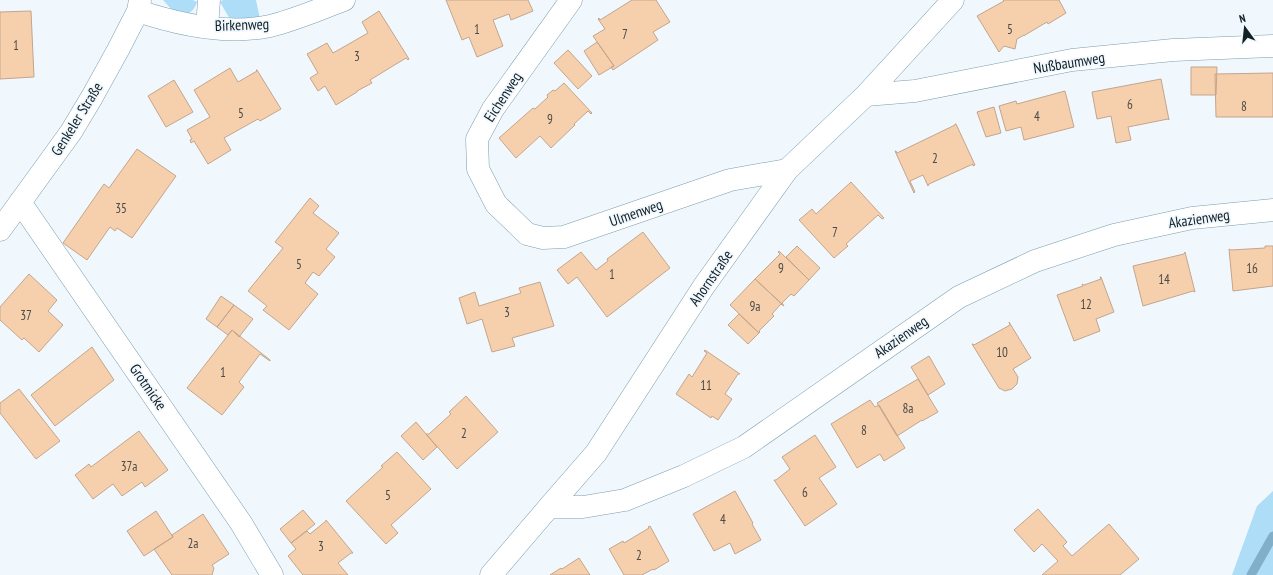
<svg xmlns="http://www.w3.org/2000/svg" width="1273" height="575" viewBox="0 0 1273 575" font-family="'PT Sans Narrow',sans-serif">
	<rect width="100%" height="100%" fill="#f1f8fd"/>
	<!-- green -->
	<path fill="#aeddf8" d="M163,0h30l4,2c-2,7 -6,10 -12,14l-13,-6z
		M223,0h33l4,19 -29,2 -11,-19z
		M1273,491v84h-41l25,-69z"/>
	<g fill="none" stroke-linecap="round" stroke-linejoin="round">
		<!-- stream -->
		<path stroke="#81afc9" stroke-width="9" d="M1251,575l22,-39"/>
	</g>
	<!-- building -->
	<path fill="#f6d0ad" stroke="#c3a58c" d="M446,0h82l5,11 -22,9 -2,-6 -16,6 10,26 -26,11 -8,-20 -7,3z
		M632,0h24l14,22 -17,10 5,8 -45,30 -2,-3 3,-1 -21,-30 12,-7 -7,-10 1,-1 1,2z
		M1003,0h56l7,13 -18,11 -1,-2 -22,13 -1,1v-1l-7,4 -2,10 -11,-3 -5,6 -22,-36 27,-15z
		M31,11l3,66 -34,2v-67z
		M379,11l30,48 -1,1 -2,-2 -36,22 2,3 -15,8v1l-21,13 -11,-19 -7,5 -8,-13 8,-5 -11,-19 20,-11 6,10 35,-20 -6,-11z
		M597,42l17,24 -15,9 -15,-24z
		M568,50l24,26 -14,13 -24,-26z
		M1191,67h26l-1,28h-25z
		M230,68l8,14 19,-11 -1,-1h1l24,39 -21,12 -2,-2 -34,19 7,12 -23,14 -14,-23 -3,2 -1,-3 2,-1 -5,-9 23,-13 -16,-27z
		M1273,73v44h-57l-1,-43z
		M1161,79l8,41 -1,-1 -40,8 3,13 -15,3 -5,-27 -14,3 -5,-27z
		M174,80l19,32 -27,15 -18,-31z
		M564,83l28,30 -1,1 -3,-3 -14,13 1,1 -24,23 -11,-12 -24,22 -17,-20 34,-30 2,1 13,-12 -1,-2 6,-5 2,1z
		M1065,91l9,36 -50,13 -3,-13 -15,4 -7,-25 17,-5 1,3z
		M994,107l7,26 -15,4 -9,-25z
		M955,124h1l19,41 -2,1v-2l-44,20 -1,2 -5,-11 -13,6 5,11 -1,1 -19,-42h1l1,2 58,-28z
		M137,149l39,27 -44,62 -15,-10 -2,3 -5,-4 -23,33 -24,-17 41,-59 5,4z
		M851,182l33,36 -2,1 -4,-4 -32,29 2,2 -14,12 -35,-38 13,-11 4,5z
		M310,198l9,8 -6,7 26,20 -13,16 9,8 -16,19 -6,-4 -8,11 13,11 -29,36 -26,-20 4,-4 -19,-15 35,-43 -8,-6z
		M643,232l27,36 -63,49 -30,-40 -9,7 -11,-14 24,-18 15,18 12,-9 -1,-2z
		M797,246l23,22 -11,12 -23,-23z
		M1265,246h8v40l-40,5 -4,-42 2,1 34,-2z
		M779,251l30,29 -15,16 -3,-2 -9,9 2,3 -29,-27 25,-25 -2,-2z
		M1185,252l10,40 -2,-1 -50,15 -10,-40 51,-12z
		M29,274l28,26 -9,11 15,14 -24,27 -15,-14 -2,2 -22,-20v-13z
		M1100,277h1l13,35 -18,7 4,12 -26,10 -17,-46 26,-9 -1,-2 2,1 17,-6z
		M755,279l29,27 -3,-2 -9,10 2,2 -15,15 1,1 -1,1 -29,-28z
		M540,282l14,44 -42,12 3,8 -23,6 -10,-33 -15,5 -8,-26 16,-6 4,14 42,-13 -2,-5z
		M221,296l13,9 -17,22 -11,-8z
		M234,305l19,14 -14,18 -7,-7 -4,5 -11,-8z
		M739,314l20,19 -11,11 -20,-19z
		M1009,322l22,36 -18,11 5,8 -1,7 -5,5 -7,2 -6,-3 -27,-44h1l1,1 36,-20z
		M232,330l38,30v1l-10,-7 -21,28 5,5 -22,28 -35,-27z
		M92,347l22,33 -59,46 -24,-31z
		M705,350l35,24h-2l-13,20 7,5 -14,21 -6,-4 -1,2 -35,-24 13,-20 3,3 15,-24 -3,-2z
		M929,356l16,28 -17,11 -17,-28z
		M918,379l20,33 -16,9v-1l-25,16 -20,-33z
		M19,389l41,52 -24,18 -36,-46v-10z
		M466,396l32,36 -41,37 -31,-35h3l22,-20 -2,-2z
		M870,400l5,7 4,-2 26,43 -21,13 -4,-7 -23,14 -26,-44z
		M416,422l21,25 -14,13 -22,-24z
		M139,431l29,39 -23,17 -3,-5 -20,14 -9,-12 -20,15 -18,-24 14,-11 2,3z
		M815,435l21,32 -17,11 18,26 -32,22 -31,-46h2l14,-11 -8,-12z
		M397,452l34,37 -40,36 7,8 -12,11 -40,-43 37,-34 -2,-1z
		M735,491l18,32 -1,1 9,16 -26,14 -5,-11 -16,8 -21,-37z
		M1038,509l29,33 -4,4 9,10 37,-32 30,35 -19,16h-78l16,-14 -16,-17 -8,8 -20,-22z
		M303,510l12,14 -24,19 -11,-14z
		M156,511l17,26 -29,19 -17,-25z
		M203,514l26,40 -17,11 2,3 -2,7h-40l-18,-26 19,-12 -1,-2z
		M326,520l27,33h-2l-13,10 10,12h-45l-15,-19 8,-7 -5,-6 16,-12 3,3 16,-13z
		M650,526l19,35 -15,9 -1,-1 -11,6h-18l-15,-26 14,-8 1,2 25,-15 -1,-1z
		M579,558l11,17h-40l11,-7 1,1z"/>
	<g fill="none" stroke-linecap="round" stroke-linejoin="round">
		<defs>
			<path id="street" d="M571,0l-78,109 -16,30 1,30 18,35 31,30 16,4 21,-1 166,-57 57,-10
				M138,11c39,13 90,24 132,15 25,-6 50,-17 74,-26
				M207,27l2,-27
				M866,95l49,-4 157,-31 101,-10 100,-4
				M20,202l221,321 31,52
				M0,230l71,-98 21,-35 26,-47 20,-39 2,-11
				M549,507h34l42,-7 59,-24 60,-29 215,-150 76,-36 79,-26 78,-17 81,-8
				M491,575l58,-68 47,-54 108,-167 83,-116 79,-75 87,-95"/>
		</defs>
		<!-- street casing -->
		<use href="#street" stroke="#7a9eb2" stroke-width="23"/>
		<!-- street -->
		<use href="#street" stroke="#fff" stroke-width="22"/>
	</g>
	<g text-anchor="middle" stroke-width="3.5" stroke-linejoin="round" paint-order="stroke">
		<!-- number labels -->
		<g font-size="13" fill="#4a4b48">
			<text x="477" y="34">1</text>
			<text x="1010" y="34">5</text>
			<text x="625" y="39">7</text>
			<text x="16" y="50">1</text>
			<text x="357" y="61">3</text>
			<text x="1130" y="109">6</text>
			<text x="1244" y="111">8</text>
			<text x="241" y="118">5</text>
			<text x="1037" y="121">4</text>
			<text x="550" y="124">9</text>
			<text x="935" y="163">2</text>
			<text x="121" y="213">35</text>
			<text x="835" y="237">7</text>
			<text x="299" y="269">5</text>
			<text x="781" y="273">9</text>
			<text x="1252" y="273">16</text>
			<text x="612" y="279">1</text>
			<text x="1164" y="284">14</text>
			<text x="1086" y="309">12</text>
			<text x="755" y="311">9a</text>
			<text x="507" y="317">3</text>
			<text x="26" y="320">37</text>
			<text x="1002" y="357">10</text>
			<text x="223" y="377">1</text>
			<text x="706" y="390">11</text>
			<text x="908" y="413">8a</text>
			<text x="864" y="435">8</text>
			<text x="464" y="438">2</text>
			<text x="129" y="471">37a</text>
			<text x="805" y="497">6</text>
			<text x="388" y="500">5</text>
			<text x="723" y="524">4</text>
			<text x="193" y="548">2a</text>
			<text x="321" y="551">3</text>
			<text x="639" y="560">2</text>
		</g>
		<!-- street labels -->
		<g font-size="15" fill="#111f27" stroke="#f1f8fd">
			<text transform="translate(242 25) rotate(-2)" y="5">Birkenweg</text>
			<text transform="translate(1069 63) rotate(-9)" y="5">Nußbaumweg</text>
			<text transform="translate(503 97) rotate(-57)" y="5">Eichenweg</text>
			<text transform="translate(77 119) rotate(-58)" y="5">Genkeler Straße</text>
			<text transform="translate(636 213) rotate(-19)" y="5">Ulmenweg</text>
			<text transform="translate(1199 219) rotate(-8)" y="5">Akazienweg</text>
			<text transform="translate(711 278) rotate(-55)" y="5">Ahornstraße</text>
			<text transform="translate(901 337) rotate(-35)" y="5">Akazienweg</text>
			<text transform="translate(148 387) rotate(55)" y="5">Grotmicke</text>
		</g>
	</g>
	<!-- north arrow -->
	<g transform="translate(1245 28) rotate(345)" stroke="#f1f8fd" stroke-width="3" paint-order="stroke">
	<path d="M0-3L7 15L0 10L-7 15Z" fill="#111f27"/>
	<text y="-6" font-size="11" font-weight="bold" text-anchor="middle" fill="#111f27">N</text>
	</g>
</svg>
